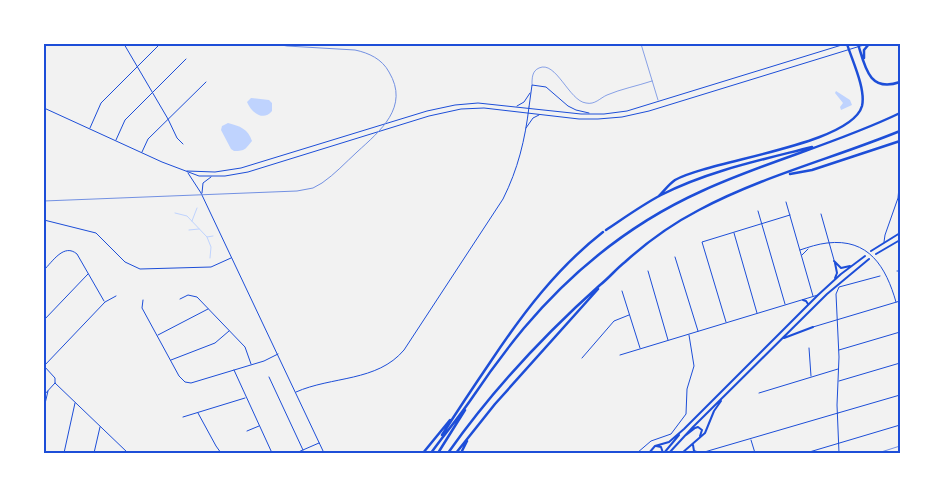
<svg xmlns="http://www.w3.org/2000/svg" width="944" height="497" viewBox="0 0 944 497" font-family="'Alegreya Sans',sans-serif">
	<rect width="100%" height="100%" fill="#f2f2f2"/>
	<!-- water -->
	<path fill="#bfd3fe" d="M836,91l14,9 2,5 -11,5 -1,-3 3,-4 -8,-10z
		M251,98l18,2 3,3v8c-9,11 -21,1 -25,-9z
		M228,123c12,3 20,6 24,18 -7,8 -6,10 -18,10l-3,-2 -10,-19 1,-4z"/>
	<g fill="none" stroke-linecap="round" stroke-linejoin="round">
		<!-- stream -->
		<path stroke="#bfd3fe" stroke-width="1" d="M175,213l12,3 20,21 6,-1
			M192,221l5,-13
			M189,230l10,-1
			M207,237l4,10 -1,11"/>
		<!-- service -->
		<path stroke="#1d4ed8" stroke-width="0.5" d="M641,44l17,56
			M532,85c0,-7 0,-14 7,-17 17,-8 30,33 47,35 9,2 14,-5 21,-8 14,-6 30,-9 45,-14"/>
		<!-- minor -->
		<path stroke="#1d4ed8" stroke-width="1" d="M124,44l44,75 9,19 6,6
			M90,128l11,-25 59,-59
			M116,140l9,-20 61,-61
			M142,152l6,-13 58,-57
			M786,202l27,94
			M758,211l27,93
			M821,214l13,46
			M734,233l23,80
			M884,242l1,-7 13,-37 2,-21
			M800,250c9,-3 18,-6 27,-7 42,-5 59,24 69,59
			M802,255l6,-6
			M675,257l23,74
			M44,270c9,-9 20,-27 33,-16l27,47
			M648,271l20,69
			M897,271h3
			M622,291l18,57
			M116,296l-11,6 -61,64 11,12v5l73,70
			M180,299l8,-4 9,2 48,50 6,17
			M143,300l-1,8 37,68 6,6 6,1 73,-22 14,-7
			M44,320l44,-46
			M726,322l-24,-80 88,-27
			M813,327l87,-26
			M158,335l50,-26
			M809,348l2,28
			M839,350l61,-18
			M620,355l198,-60
			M582,358l32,-37 15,-6
			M171,360l44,-17 14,-12
			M234,370l38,83
			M269,377l34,73
			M839,381l61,-18
			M759,393l79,-24
			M44,395l11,-12
			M44,408l4,-17
			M198,413l18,33 5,7
			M838,413l62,-18
			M183,417l62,-19
			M247,431l12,-5
			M751,440l4,13
			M64,453l11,-50
			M94,453l6,-26
			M296,453l23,-10
			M637,453l14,-12 20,-7 15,-20 1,-25 7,-23 -5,-31
			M806,453l94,-28
			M839,453l-2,-48 2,-48 -3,-63 3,-7 41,-11"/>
		<!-- tertiary -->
		<path stroke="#1d4ed8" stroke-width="1" d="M44,220l52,13 29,29 15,7 71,-2 20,-9
			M296,392c36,-16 81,-10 108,-42l99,-151c15,-30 22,-59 26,-92
			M701,453l137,-40"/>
		<!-- secondary -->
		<path stroke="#1d4ed8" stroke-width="1" d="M517,106l7,-4 6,-9
			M529,107l3,-22 14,2 22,19 8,4 13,3
			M44,108l118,54 37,14h26l23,-4 181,-56 32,-7 23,-1 95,11h19l24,-2 27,-6 218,-67
			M526,128l7,-10 6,-3
			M187,171l28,1 26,-4 186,-57 28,-6 23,-2 103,11h23l23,-3 218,-67
			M188,173l13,20 123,260
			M202,193l1,-10 8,-6"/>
		<!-- trunk -->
		<path stroke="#1d4ed8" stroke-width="2" d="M871,251l29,-18
			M876,254l24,-14
			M834,261l7,7 9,-2
			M835,263l2,10 -2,5
			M803,300l3,1 2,3
			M784,338l29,-11
			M686,435l9,-7 3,-1 4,3 -2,6
			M693,445l1,6 5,2
			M656,446l5,1 2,6
			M649,453l6,-7 14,-4 15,-13 134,-134 23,-21 24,-18
			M664,453l15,-18
			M669,453l24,-26 134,-133 42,-35
			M682,453l23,-20 9,-22 7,-10"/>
		<!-- motorway -->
		<path stroke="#1d4ed8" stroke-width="2.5" d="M858,44c7,23 11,49 42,38
			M864,58v-8l5,-6
			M790,174l22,-4 88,-29
			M659,196c5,-5 10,-12 16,-16 36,-20 176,-35 187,-74 4,-17 -10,-46 -15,-62
			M606,230c18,-12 36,-25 55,-35 47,-24 100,-35 151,-48
			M442,435c16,-25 32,-49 49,-74 32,-48 66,-93 112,-129
			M423,453l27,-33
			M431,453c13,-18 28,-36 41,-55 16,-24 33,-47 52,-70 49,-58 109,-106 178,-137 65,-30 134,-47 198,-78
			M438,453l27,-43
			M448,453c43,-61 96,-118 152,-168 9,-7 16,-16 25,-23 22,-20 47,-38 74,-52 64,-34 135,-52 201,-79
			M456,453l39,-49 103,-115
			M461,453l6,-12"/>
		<!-- rail -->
		<path stroke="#7290e2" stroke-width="1" d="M44,201l253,-10 16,-3 9,-5c13,-9 23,-20 35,-31 23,-21 53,-45 32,-80 -7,-13 -20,-19 -34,-22l-68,-4 -11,-2
			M878,453l22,-7"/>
	</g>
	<!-- border -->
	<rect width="944" height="497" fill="none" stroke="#ffffff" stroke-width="90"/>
	<rect x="45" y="45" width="854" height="407" fill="none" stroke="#1d4ed8" stroke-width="2"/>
</svg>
